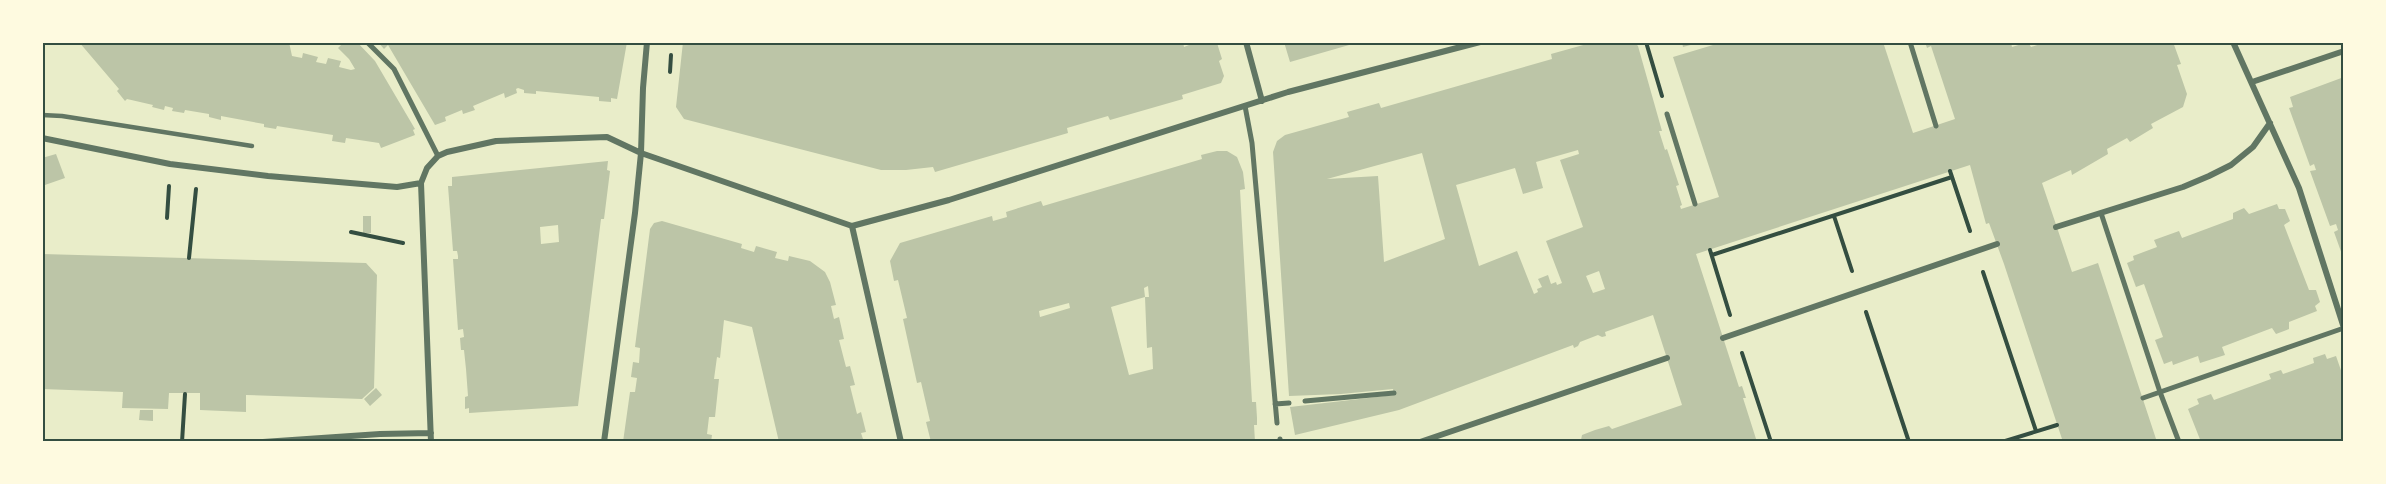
<svg xmlns="http://www.w3.org/2000/svg" width="2386" height="484" viewBox="0 0 2386 484" font-family="'Exo 2',sans-serif">
	<rect width="100%" height="100%" fill="#e9edc9"/>
	<!-- building -->
	<path fill="#bcc5a7" fill-rule="evenodd" d="M79,42h210l3,14 10,2 1,-5 15,4 -2,5 10,2 2,-6 13,3 -2,6 12,3 4,-1 -6,-10 -11,-11 6,-6h13l18,19 40,68 -2,1 2,5 -34,13 -2,-5 -33,-5 -1,5 -13,-2 1,-6 -56,-9 -1,3 -12,-2v-3l-43,-8v4l-12,-3v-3l-24,-4 -1,3 -12,-2 1,-3 -8,-2 -1,4 -12,-3 1,-2 -26,-6 -2,2 -8,-10 2,-2z
		M378,42h249l-10,57 -6,-1v4l-12,-1v-4l-63,-6v3l-12,-1v-3l-6,-2 -2,1 1,4 -12,5 -1,-5 -31,13 2,4 -12,4 -1,-4 -17,7 1,4 -11,4 -47,-80 -4,4z
		M683,42h500l1,5 5,-2 -1,-3h24l1,2 4,-1 5,16 -3,2 5,15 -3,7 -39,12 1,4 -73,21 -2,-4 -41,12 1,5 -133,39 -2,-5 -27,3h-25l-197,-51 -8,-12z
		M1284,42h72v1l-66,19z
		M1594,42h40l4,4 24,85h-3l6,19 2,-1 12,36 -3,1 6,19 -2,1 1,3 38,-12 -46,-140 50,-15h160l30,91 42,-14 -24,-73 -4,2 -2,-6h86l1,5 16,-5 3,5 15,-5h127l8,22 -4,1 10,29 -4,13 -32,17 2,4 -23,14 -3,-4 -20,11 1,5 -36,21 -1,-5 -29,13 30,89 26,-9 59,179h-94l-59,-178 -15,-41 -3,1 -16,-59 -274,89 43,133 3,-1 4,12h-3l14,44h-180l4,-2 1,-5 13,-5 14,-4 3,3 70,-24 -29,-90 -48,17 1,4 -4,1 -4,-2 -18,7 -2,4 -4,2 -1,-3 -174,65 -104,25 -5,-28 104,-12 -1,-6 -52,5 -52,2 -16,-244 4,-11 8,-6 64,-18 -2,-5 32,-9 2,5 171,-49 -1,-5zM1578,150l1,4 -19,6 23,67 -37,14 16,42 -5,2 -1,-3 -5,2 -3,-9 -10,4 4,8 -5,2 1,3 -4,2 -17,-43 -38,15 -23,-81 59,-17 8,26 20,-6 -7,-26zM1422,153l23,86 -61,23 -6,-86 -51,3zM1599,271l6,18 -12,4 -7,-17z
		M1682,42h16v1l-15,4z
		M2344,77v183l-10,-28 4,-2 -2,-6 -6,2 -20,-55 6,-1 -2,-6 -4,2 -21,-58 4,-1 -3,-10z
		M1217,151h10l10,6 6,15 2,17 -5,1 12,212h4l1,16v7h-3l1,17h-324l-5,-20 4,-1 -9,-39 -4,1 -14,-64 4,-1 -9,-38 -4,1 -4,-20 10,-18 92,-27 1,5 14,-4 -1,-5 35,-11 2,5 159,-47 -1,-4zM1148,286l1,11h-4l-1,-9zM1145,297l2,51 5,-1 1,22 -24,6 -18,-68zM1069,303l1,5 -30,9 -1,-6z
		M56,154l9,24 -23,8v-28z
		M608,161l-1,9 3,1 -6,48h-3l-23,187 -109,7v-5l-4,1v-12l3,-1 -2,-27 -2,-19h-3l-1,-12 4,-1 -1,-8 -5,1 -5,-71h5v-3l-1,-5h-4l-5,-65h4v-9zM558,225l1,17 -18,2 -1,-17z
		M2277,204l2,5h6l5,12 -6,4 25,65h7l4,12 -5,4 2,5 -28,11v7l-13,5 -4,-6 -50,19 3,8 -25,8 -2,-7 -25,9 -1,-4 -8,3 -9,-24 8,-3 -19,-53 -8,3 -9,-24 7,-3 -1,-4 24,-9 -3,-7 25,-9 3,7 51,-19v-6l11,-5 5,6z
		M363,216h8v17h-8z
		M662,221l80,23 -1,4 13,4 2,-6 21,6 -2,6 13,3 1,-5 21,5 15,11 5,10 6,23 -5,1 3,13 5,-2 5,22 -5,1 7,27 4,-1 5,19 -5,1 7,28 4,-2 5,20 -5,1 3,9h-85l-27,-115 -28,-7 -4,38 -3,-1 -3,22h5l-4,38h-6l-2,17 5,1 -1,7h-88l7,-50h5l2,-14 -6,-1 2,-15 6,1 1,-15 -5,-1 15,-118 4,-6z
		M42,254l324,9 11,12 -3,113 -12,11 -116,-4v17l-46,-2v-17h-31l-1,16 -46,-1 1,-16 -81,-3z
		M2325,354l2,5 9,-3 8,23v63h-143l-13,-33 11,-5 -2,-5 14,-5 3,6 57,-21 -2,-5 12,-4 2,4 31,-11 -1,-5z
		M376,388l6,7 -12,11 -6,-7z
		M140,410h13v11l-14,-1z"/>
	<g fill="none" stroke-linecap="round" stroke-linejoin="round">
		<!-- path -->
		<path stroke="#344e41" stroke-width="4" d="M1646,42l16,54
			M670,72l1,-17
			M1950,171l20,60
			M1834,216l18,55
			M167,218l2,-32
			M351,232l52,11
			M1710,250l20,65
			M1712,255l240,-78
			M189,258l7,-69
			M1983,272l53,159
			M1866,312l43,130
			M1742,353l29,89
			M182,442l3,-48
			M2002,442l55,-17"/>
		<!-- service -->
		<path stroke="#617663" stroke-width="4.5" d="M42,115l20,1 190,30"/>
		<!-- pedestrian -->
		<path stroke="#617663" stroke-width="5" d="M367,42l27,27 44,87
			M1910,42l26,84
			M1245,106l7,37 25,280
			M1667,114l28,90
			M2101,213l59,179 19,50
			M2143,398l201,-70
			M1305,401l89,-8
			M1275,404l14,-1
			M1280,439v3"/>
		<!-- minor -->
		<path stroke="#617663" stroke-width="6" d="M1246,42l16,59
			M2233,42l66,146 45,140
			M2252,82l92,-31
			M42,138l128,26 98,12 129,11 24,-4
			M852,226l97,-26 339,-108 192,-50
			M852,226l49,216
			M2056,227l127,-40 26,-11 22,-11 22,-18 17,-24
			M1723,338l274,-94
			M263,442l117,-8 51,-1
			M431,442l-10,-259 6,-15 11,-12 9,-4 49,-11 111,-4 34,16 211,73
			M604,442l31,-229 6,-60 2,-65 4,-46
			M1420,442l247,-84"/>
	</g>
	<!-- border -->
	<rect width="2386" height="484" fill="none" stroke="#fefae0" stroke-width="87"/>
	<rect x="44" y="44" width="2298" height="396" fill="none" stroke="#344e41" stroke-width="2"/>
</svg>
